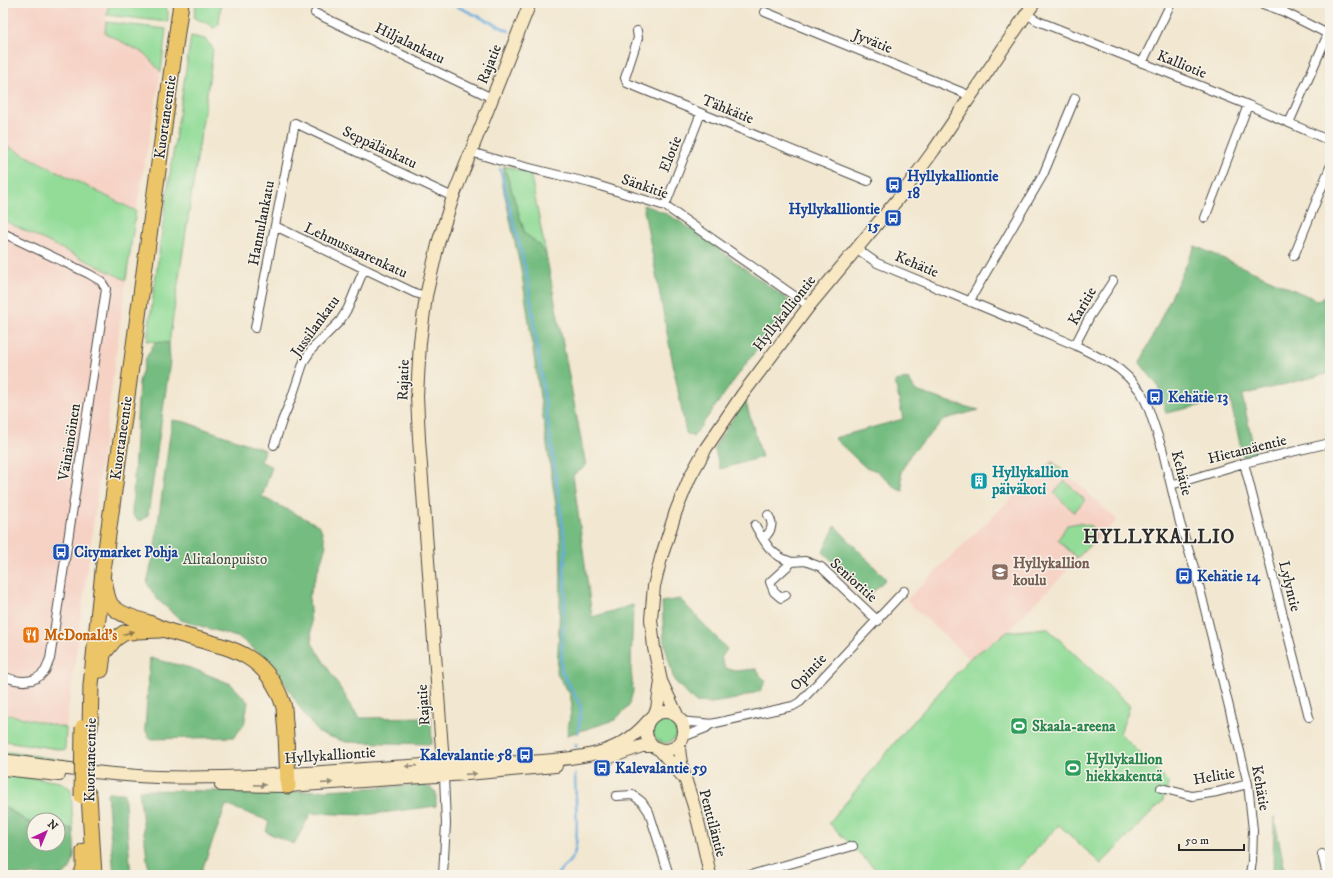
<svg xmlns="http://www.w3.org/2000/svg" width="1333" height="878" viewBox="0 0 1333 878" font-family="'IM FELL DW Pica',serif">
	<rect width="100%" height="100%" fill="#f7f3e8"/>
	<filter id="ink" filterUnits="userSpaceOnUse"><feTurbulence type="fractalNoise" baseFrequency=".025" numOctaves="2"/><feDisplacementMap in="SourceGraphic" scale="8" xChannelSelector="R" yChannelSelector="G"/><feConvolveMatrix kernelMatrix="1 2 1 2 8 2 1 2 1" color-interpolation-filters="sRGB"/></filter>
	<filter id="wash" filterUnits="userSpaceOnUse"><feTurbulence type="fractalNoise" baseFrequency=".012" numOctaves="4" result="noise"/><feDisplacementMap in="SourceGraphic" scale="16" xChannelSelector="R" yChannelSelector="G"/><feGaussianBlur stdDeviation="0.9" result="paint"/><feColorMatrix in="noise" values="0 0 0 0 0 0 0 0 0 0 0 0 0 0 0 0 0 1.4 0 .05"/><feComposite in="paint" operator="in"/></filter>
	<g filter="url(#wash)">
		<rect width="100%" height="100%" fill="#f2e7d0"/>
		<!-- built -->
		<path fill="#f6d2c5" d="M3,3h106l-4,30 41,21 15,18 -25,139 -133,-67z
			M3,220l123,60 -60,448 -63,-15z
			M1052,459l65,61 -110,112 -38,27 -63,-59z"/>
		<!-- green -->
		<path fill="#92dc98" stroke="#5e8462" d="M109,3h54l5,9v10l-61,-7z
			M196,3h25l-2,21 -5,4 -9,-6 -11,-4z
			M106,22l60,7 -5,43 -16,-18 -40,-21z
			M191,36l14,3 8,9 -2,19 -42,276 -22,-2 21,-154z
			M3,144l133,67 -10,69 -123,-60z
			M504,166l26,6 16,82 -11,-13 -10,-7z
			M1052,462l11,9 -4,5 -7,3 -9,-8z
			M1065,481l20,19 -11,12 -20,-19z
			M1079,523l12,3 4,9 -3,8 -15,15 -19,-18 9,-15z
			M1047,628l83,78 -10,27 49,50 -7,19 -61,62 -42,-39 -47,50h-131l-52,-52 67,-82 73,-82 38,-27z
			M3,713l63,15 -1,22 -60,-9 -2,-4z
			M653 731a12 12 0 1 1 24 0a12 12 0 1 1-24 0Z
			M3,751l72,11 1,3 -73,-9z
			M3,775h10l47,7 11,7 2,40 -15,-2v-7h-24v3l-6,-1 -25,-16z"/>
		<!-- forest -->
		<path fill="#75bc80" stroke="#507456" d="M504,166l21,68 10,7 11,13 40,212 -13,9 19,142 41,-12 -2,64 2,22 -4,15 -14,14 -48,15 5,-30 -2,-11 -13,-20 4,-95 -1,-46 -38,-258 -20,-93z
			M643,205c30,8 53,28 78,46 23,17 46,34 70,51l-98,135 -7,-4z
			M1195,246l124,55 11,-11v83l-88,22 13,59 -12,3 -13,-58 -64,14 -8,-27 -18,-23z
			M155,342l14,1 1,18 -22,154 -9,7 -7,-8 7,-132 7,-24z
			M908,379l8,12 43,14 20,5 -34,9 -35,36 -9,17 2,19 -6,-2 -20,-18 -12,-4 -31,-29 69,-19 -8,-38z
			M745,400l17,57 -42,12 -6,-22z
			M172,420l13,2 80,28 -5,11 12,6 -10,30 58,29 6,20 -17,50 3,47 47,75 72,-1 1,27 -86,-2 -27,-9 -14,-17 -32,-52 -33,-26 -59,-18 -24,-21 -10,-16 7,-30z
			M835,526l51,53 -18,18 -45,-45z
			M680,599l47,50 -6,9 4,10 10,3 21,-2 4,6 6,6 -6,10 -24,8 -24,4 -17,-1 -21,-22 -10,-39 -2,-39z
			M150,658l41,10 40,16 17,18 -4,23 -10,12 -84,2 -5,-10z
			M424,785l12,7v14l-71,9 -54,-2 -17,31 -28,-12 3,-11 -43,-16 -26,70h-51l-10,-85 148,2z
			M107,793h17l7,82h-17z
			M3,806l25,16 6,1v21h24v-17l15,2c1,17 5,34 -9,46h-47l-14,-4z
			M1274,817l12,58h-13z"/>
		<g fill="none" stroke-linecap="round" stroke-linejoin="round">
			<!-- stream -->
			<path stroke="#67acdd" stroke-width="2.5" d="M450,3l59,28
				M500,169l27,106 39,274 -2,18 1,24 -4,79 20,37 -3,26
				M576,744v3
				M557,875c4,-7 12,-11 16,-19 7,-12 2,-64 2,-81"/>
		</g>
	</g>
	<g filter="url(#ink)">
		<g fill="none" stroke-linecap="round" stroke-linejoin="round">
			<defs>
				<path id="street" d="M1260,3l22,8 46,23 -39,89
					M1282,11l2,-8
					M765,12l206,84
					M315,13l177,85
					M1026,14l12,7 210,84 82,36
					M637,31l1,7 -13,40 2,5 241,98
					M1142,63l29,-60
					M471,152l30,9 89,22 75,23 144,100
					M665,206l36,-93
					M1205,218l43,-113
					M275,226l140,67 11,3
					M3,233l86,41 12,7 5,8 -56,370c-2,3 -3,9 -5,12 -11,14 -28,11 -42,5
					M857,249l20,14 198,82 33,17 11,7 9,8 13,15 7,15 14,41 18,75 17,54 51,207 5,46 -1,31 -2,14
					M1294,256l36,-89
					M970,302l4,-9 69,-118 32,-77
					M255,328l40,-205 158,74
					M1075,345l15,-29 23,-35
					M274,445l8,-24 10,-24 12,-36 8,-12 28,-28 8,-13 16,-39
					M1244,463l65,254
					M1171,485l73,-22 86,-20
					M755,525c10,18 16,31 37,37
					M763,539c8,-7 12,-14 5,-24
					M786,595l-5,3 -7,-6 -4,-10 22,-20 13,-1 16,6 57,54
					M682,721c10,2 19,1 29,3l82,-18 7,-4 104,-111
					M683,737l23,-9 5,-4
					M1161,788l31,8 25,-4 31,-8
					M616,796l17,-1 9,7 7,10 20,63
					M1322,854l5,21
					M443,875l3,-51 -2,-48
					M750,875l103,-29"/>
				<path id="secondary" d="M646 731a19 19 0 1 1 38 0a19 19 0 1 1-38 0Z
					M654,715l3,-6 4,-28
					M677,715l-16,-34 -7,-33 -3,-29 3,-33 7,-28 15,-47 14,-34 16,-29 36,-53 67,-89 93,-112 32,-44 100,-147
					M679,744c0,20 8,40 14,59 7,24 12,48 17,72
					M659,749l25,29
					M3,760c51,7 103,15 154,17 95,3 190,-8 284,-13 49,-3 105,1 152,-10 22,-5 41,-16 55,-33
					M602,760l40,-14h11
					M3,769l56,6
					M444,776l-25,-337 -2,-43 3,-54 6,-46 13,-56 14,-43 77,-194
					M221,785l67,1 179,-12 89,-8"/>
				<path id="highway" d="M105,584c1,7 2,15 6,21 8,10 24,13 35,17 7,2 13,6 20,8 49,17 97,14 117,74 2,5 1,12 2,18 2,21 2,43 3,64
					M101,670l2,-16 12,-15 9,-6 13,-2 23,-1
					M90,728l1,-43 12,-114 78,-568
					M89,795l5,80
					M81,875l3,-7v-17"/>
			</defs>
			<!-- street casing -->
			<use href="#street" stroke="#494744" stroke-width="10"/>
			<!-- secondary casing -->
			<use href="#secondary" stroke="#494744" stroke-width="14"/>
			<!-- highway casing -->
			<use href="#highway" stroke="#494744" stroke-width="17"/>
			<!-- street -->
			<use href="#street" stroke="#fff" stroke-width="8"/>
			<!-- secondary -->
			<use href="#secondary" stroke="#f8e8c3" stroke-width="12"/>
			<!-- highway -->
			<use href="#highway" stroke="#edc569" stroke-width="15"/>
			<defs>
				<path id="highway-bridge" d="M82,796l1,-69"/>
			</defs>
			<!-- highway-bridge casing -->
			<use href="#highway-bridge" stroke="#494744" stroke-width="17" stroke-linecap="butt"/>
			<!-- highway-bridge -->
			<use href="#highway-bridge" stroke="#edc569" stroke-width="15"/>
		</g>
		<!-- one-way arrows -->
		<defs><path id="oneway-solid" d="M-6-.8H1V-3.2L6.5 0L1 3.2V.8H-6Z"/></defs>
		<use fill="#8c784a" href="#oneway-solid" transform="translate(128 633) rotate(-17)"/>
		<g fill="#928a77">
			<use href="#oneway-solid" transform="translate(411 766) rotate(176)"/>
			<use href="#oneway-solid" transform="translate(471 774) rotate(-4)"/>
			<use href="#oneway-solid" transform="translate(327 783) rotate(-4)"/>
			<use href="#oneway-solid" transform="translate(260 785) rotate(1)"/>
		</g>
	</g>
	<!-- icons -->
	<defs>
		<symbol id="bus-square" viewBox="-11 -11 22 22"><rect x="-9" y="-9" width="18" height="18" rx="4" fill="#1a4fb4" stroke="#f7f3e8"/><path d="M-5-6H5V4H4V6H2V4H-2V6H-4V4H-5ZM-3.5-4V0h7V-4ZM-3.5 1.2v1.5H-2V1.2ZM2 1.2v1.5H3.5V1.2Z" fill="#fff"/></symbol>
		<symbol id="building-square" viewBox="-11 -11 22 22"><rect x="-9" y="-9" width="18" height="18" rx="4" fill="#0f9aa8" stroke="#f7f3e8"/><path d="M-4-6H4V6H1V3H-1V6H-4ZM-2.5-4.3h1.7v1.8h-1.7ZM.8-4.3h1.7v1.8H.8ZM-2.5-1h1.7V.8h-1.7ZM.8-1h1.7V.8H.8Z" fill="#fff"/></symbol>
		<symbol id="school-square" viewBox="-11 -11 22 22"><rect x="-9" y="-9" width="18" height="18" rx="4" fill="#8d6e63" stroke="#f7f3e8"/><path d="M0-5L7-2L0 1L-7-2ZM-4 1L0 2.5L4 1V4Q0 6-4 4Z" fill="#fff"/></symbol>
		<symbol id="restaurant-square" viewBox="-11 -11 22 22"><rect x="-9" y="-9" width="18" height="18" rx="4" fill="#e8710a" stroke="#f7f3e8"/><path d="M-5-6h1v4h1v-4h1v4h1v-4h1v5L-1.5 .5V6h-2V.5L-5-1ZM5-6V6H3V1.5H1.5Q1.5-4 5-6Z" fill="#fff"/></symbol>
		<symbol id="stadium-square" viewBox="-11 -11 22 22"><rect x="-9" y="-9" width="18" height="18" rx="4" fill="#2e9e5b" stroke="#f7f3e8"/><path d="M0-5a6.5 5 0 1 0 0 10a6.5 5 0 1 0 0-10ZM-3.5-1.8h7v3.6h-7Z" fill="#fff"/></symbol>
	</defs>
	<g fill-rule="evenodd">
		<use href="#bus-square" x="884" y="175" width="20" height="20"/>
		<use href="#bus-square" x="883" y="208" width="20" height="20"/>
		<use href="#bus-square" x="1145" y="387" width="20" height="20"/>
		<use href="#building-square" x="969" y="471" width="20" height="20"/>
		<use href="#bus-square" x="51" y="542" width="20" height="20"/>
		<use href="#school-square" x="990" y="562" width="20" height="20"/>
		<use href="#bus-square" x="1174" y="566" width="20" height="20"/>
		<use href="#restaurant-square" x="21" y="625" width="20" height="20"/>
		<use href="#stadium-square" x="1009" y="716" width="20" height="20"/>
		<use href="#bus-square" x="515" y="745" width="20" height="20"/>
		<use href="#bus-square" x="592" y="758" width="20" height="20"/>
		<use href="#stadium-square" x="1063" y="758" width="20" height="20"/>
	</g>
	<g text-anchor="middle" stroke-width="3" stroke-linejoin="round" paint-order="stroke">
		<!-- street labels -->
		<g font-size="15" fill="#2b2b2b" stroke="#f7f3e8">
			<text transform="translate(873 41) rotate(22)" y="5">Jyvätie</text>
			<text transform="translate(410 43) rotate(26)" y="5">Hiljalankatu</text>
			<text transform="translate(489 64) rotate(-68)" y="5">Rajatie</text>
			<text transform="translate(1182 64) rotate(22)" y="5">Kalliotie</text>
			<text transform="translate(728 109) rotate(22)" y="5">Tähkätie</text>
			<text transform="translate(165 117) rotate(-82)" y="5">Kuortaneentie</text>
			<text transform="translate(380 147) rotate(25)" y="5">Seppälänkatu</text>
			<text transform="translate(670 154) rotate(-68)" y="5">Elotie</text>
			<text transform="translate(645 186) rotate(19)" y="5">Sänkitie</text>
			<text transform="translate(261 223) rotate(-79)" y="5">Hannulankatu</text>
			<text transform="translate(356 250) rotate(25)" y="5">Lehmussaarenkatu</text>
			<text transform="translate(917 264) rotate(23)" y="5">Kehätie</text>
			<text transform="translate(1082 306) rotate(-60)" y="5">Karitie</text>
			<text transform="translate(784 313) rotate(-52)" y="5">Hyllykalliontie</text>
			<text transform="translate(315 326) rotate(-54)" y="5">Jussilankatu</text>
			<text transform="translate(403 380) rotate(-88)" y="5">Rajatie</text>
			<text transform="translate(121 438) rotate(-82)" y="5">Kuortaneentie</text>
			<text transform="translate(69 442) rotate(-81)" y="5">Väinämöinen</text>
			<text transform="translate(1247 449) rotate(-14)" y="5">Hietamäentie</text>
			<text transform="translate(1182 473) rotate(76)" y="5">Kehätie</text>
			<text transform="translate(854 580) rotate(42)" y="5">Senioritie</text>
			<text transform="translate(1290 586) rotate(76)" y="5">Lylyntie</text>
			<text transform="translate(808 672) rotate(-46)" y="5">Opintie</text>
			<text transform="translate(423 705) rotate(-94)" y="5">Rajatie</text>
			<text transform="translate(330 755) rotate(-4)" y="5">Hyllykalliontie</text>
			<text transform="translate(90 760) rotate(-89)" y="5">Kuortaneentie</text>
			<text transform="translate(1214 776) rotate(-10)" y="5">Helitie</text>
			<text transform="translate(1261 788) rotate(80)" y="5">Kehätie</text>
			<text transform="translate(713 823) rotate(75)" y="5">Penttiläntie</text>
		</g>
		<!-- transit labels -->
		<g font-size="15" font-weight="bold" fill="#164399" stroke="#f7f3e8" text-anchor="start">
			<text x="907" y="181">Hyllykalliontie<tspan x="907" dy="17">18</tspan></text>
			<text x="880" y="214" text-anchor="end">Hyllykalliontie<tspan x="880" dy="17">15</tspan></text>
			<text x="1168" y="402">Kehätie 13</text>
			<text x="74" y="557">Citymarket Pohja</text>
			<text x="1197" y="581">Kehätie 14</text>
			<text x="512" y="760" text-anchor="end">Kalevalantie 58</text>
			<text x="615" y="773">Kalevalantie 59</text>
		</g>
		<!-- culture labels -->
		<g font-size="15" font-weight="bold" fill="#0d838f" stroke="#f7f3e8" text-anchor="start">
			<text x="992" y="477">Hyllykallion<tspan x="992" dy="17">päiväkoti</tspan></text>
		</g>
		<!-- park labels -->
		<g font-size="15" fill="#455746" stroke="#f7f3e8">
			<text x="225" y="564">Alitalonpuisto</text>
		</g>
		<!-- education labels -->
		<g font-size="15" font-weight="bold" fill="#785e54" stroke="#f7f3e8" text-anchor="start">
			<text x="1013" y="568">Hyllykallion<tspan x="1013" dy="17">koulu</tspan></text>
		</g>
		<!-- food labels -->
		<g font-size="15" font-weight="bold" fill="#c56008" stroke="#f7f3e8" text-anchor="start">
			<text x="44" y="640">McDonald's</text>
		</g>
		<!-- leisure labels -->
		<g font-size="15" font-weight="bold" fill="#27864d" stroke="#f7f3e8" text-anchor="start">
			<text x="1032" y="731">Skaala-areena</text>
			<text x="1086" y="764">Hyllykallion<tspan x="1086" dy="17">hiekkakenttä</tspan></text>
		</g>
		<!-- district labels -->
		<g font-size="19" font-weight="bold" letter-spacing="1" fill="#2b2b2b" stroke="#f7f3e8">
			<text x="1159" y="543">HYLLYKALLIO</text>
		</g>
	</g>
	<!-- margin -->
	<rect width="1333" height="878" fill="none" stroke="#f7f3e8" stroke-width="16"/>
	<!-- north arrow -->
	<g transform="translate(46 832) rotate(44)"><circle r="19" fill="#f7f3e8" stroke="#a5a39c"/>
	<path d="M0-3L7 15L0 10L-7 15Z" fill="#b5179e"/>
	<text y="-6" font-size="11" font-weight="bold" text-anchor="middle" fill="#2b2b2b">N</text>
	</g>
	<!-- scale -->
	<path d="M1179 844v6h65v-6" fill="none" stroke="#2b2b2b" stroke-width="2"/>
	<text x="1185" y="844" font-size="12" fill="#2b2b2b" stroke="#f7f3e8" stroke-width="3" paint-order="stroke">50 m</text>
</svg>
